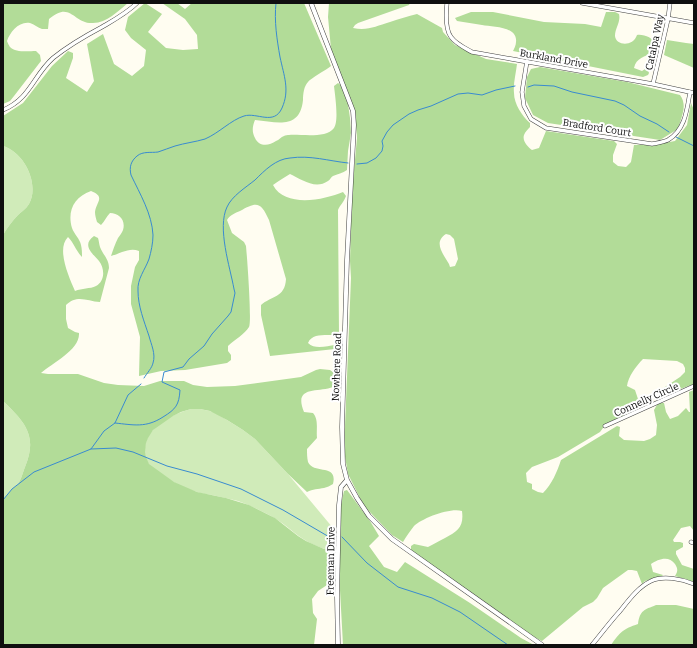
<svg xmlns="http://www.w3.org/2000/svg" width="697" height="648" viewBox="0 0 697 648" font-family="Bitter,serif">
	<rect width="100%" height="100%" fill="#fffdf1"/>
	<!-- green -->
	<path fill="#d0ebb9" d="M3,146c21,6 37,38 26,58 -3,5 -8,8 -11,11 -6,6 -11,13 -15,20z
		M3,401c22,21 35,35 22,66 -2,5 -4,13 -7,17 0,1 -4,4 -5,4 -4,4 -7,8 -10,12z
		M191,409h9l14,3 29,18 12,9 33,35 45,54c3,8 5,20 -7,21 -3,0 -6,-2 -9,-3 -15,-6 -23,-14 -35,-23 -7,-5 -14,-9 -21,-12 -7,-4 -15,-7 -23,-10 -8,-2 -17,-4 -26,-6 -5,-1 -10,-1 -15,-3 -12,-3 -43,-19 -49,-29 -4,-7 -4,-16 -1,-24 7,-16 27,-25 44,-30z"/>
	<!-- forest -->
	<path fill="#b2dc98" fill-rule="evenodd" d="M3,3h125c-10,8 -21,20 -35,20 -20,1 -22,-23 -44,-4l-1,10c0,0 -6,0 -6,0 -4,-1 -8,-5 -12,-6 -11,-2 -20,9 -23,18 0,1 3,6 3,6 6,6 19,4 26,4l4,4 1,6 -27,35 -4,5 -7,3z
		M145,3l17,11 -14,18 18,16 17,2 15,-1 -1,-14 -12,-16 -23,-16h15l8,6 7,-6h112l27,63c-5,4 -20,12 -23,16 -4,4 -5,12 -5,18 -3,30 -26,22 -48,20 -3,7 -3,12 0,18 4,9 14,8 21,3 3,-1 5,-4 8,-5 1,-1 4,-1 5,-1 12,-1 37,4 45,-7 5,-7 1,-33 0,-42l4,-3 4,3 6,18 2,14 1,15 -3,18 -1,19c-4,3 -10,4 -14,6 -2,1 -3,4 -5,5 -13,9 -27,-2 -38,-7 -6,4 -12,7 -17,11 12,23 51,15 70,7l3,4c-2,6 -6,9 -8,14l1,124c-10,3 -26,-3 -31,9 7,7 19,3 27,2v4l-65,7 -9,-41v-10c10,-9 24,-7 25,-26l-17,-59c-8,-18 -12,-19 -29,-9 -5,2 -10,4 -13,9l5,13 12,9 2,4c1,10 6,76 3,81 -4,7 -15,13 -21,19v5l3,4v5l-4,3 -42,7 -24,1 -22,5 1,-39 -9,-33v-18l4,-19 4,-7v-9c-9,-4 -18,2 -28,5 2,-6 4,-12 7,-18 2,-3 4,-5 5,-8 3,-10 -4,-17 -13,-17 -4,4 -5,8 -9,12l-4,-3c-1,-3 -2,-7 -2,-10 1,-10 11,-15 -4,-21 -17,6 -24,20 -19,37 2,6 8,11 9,17 1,4 1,8 1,12 -6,-6 -8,-14 -14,-20 -12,12 1,40 7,54 7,-3 15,-2 21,-5 9,-5 9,-17 3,-25 -6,-7 -18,-16 -5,-25l4,2c1,3 1,6 2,9 3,8 9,12 9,21l-9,34c-13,-1 -23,-8 -34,3v14l2,9 7,4 4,1c1,17 -27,30 -38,40l7,1h30l26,9 14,2 26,1 16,-5h24l9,4 14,2 28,-1 66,-9 15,-7 4,-1 10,1 4,3 1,9 -2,5c-15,6 -40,-2 -29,25l9,1c6,7 3,16 4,25l-10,11c0,4 0,9 1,13 6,13 30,1 25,22 -3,2 -6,3 -9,4 -6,1 -11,1 -17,4l-19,-18 -33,-35 -12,-9 -16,-10 -17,-9 -10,-2h-9l-10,3 -8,4 -20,14 -5,8 -2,5 -1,9 1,5 3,7 25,18 23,10 29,6 23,7 26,13 23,18 8,5 18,8 5,-1 1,35 -12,8 -6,8 1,14 4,6 -3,26h-311v-145c3,-4 6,-8 10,-12 0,0 5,-3 5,-4 3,-4 5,-12 7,-17 13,-31 0,-45 -22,-66v-166c4,-7 9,-14 15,-20 3,-3 8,-6 11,-11 11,-20 -5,-52 -26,-58v-30l20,-13 29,-37 16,-15 5,2v5l-7,20 21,14 7,-11 -7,-37 16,-10 11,30 18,12 12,-10 2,-16 -15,-12 -6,-8 3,-13z
		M329,3h81l-1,2 -51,18 -3,2 -2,3c15,3 23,-2 37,-6 9,-3 18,-6 27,-8l25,14 1,4 12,13 31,14 31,5c-1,9 -4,20 -3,29 0,11 8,23 16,30v4c-2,2 -5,5 -6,8 -2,6 4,12 8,15l7,-2 7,-17 68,10 3,3 -4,11v7l5,4 8,1 5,-5 3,-17 25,-1 16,-3 12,-16 4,-22 3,7v274l-30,11 -3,-1 1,-5 18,-12 5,-5v-4l-2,-4 -6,-3 -34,-2c-7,7 -15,18 -16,27l8,4 4,12 -11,6 3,5 -25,11 -6,8 -42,25 -26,10 -6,6 1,9 5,2v5l6,3 5,1c9,-9 14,-21 18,-33l56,-34 3,1 -1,9 5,4 20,1 6,-2 6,-4 1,-10 -3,-15 4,-7h6l2,9 4,7 8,-3 8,-8 3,4h1l-1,-20 5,-2v141l-4,-5 -9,2 -8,12 1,2h6l3,1v4l-7,4v3l6,11 12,4v13l-19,-6c3,-5 3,-7 0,-12 -6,-9 -17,-5 -24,0l2,8 10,3 -1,1 -17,5 -3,3 -5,-13 -5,-1h-4l-25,18 -6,10 -4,4 -10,5 -41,34 -14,-7 -51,-36 -66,-48v-4l3,-2 14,3c6,-3 11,-6 17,-9 13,-7 19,-11 17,-27 -11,-4 -40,7 -48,15 -4,5 -8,11 -11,16l-11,-7 -28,-29 -16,-32 -4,-23 7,-173 -1,-17 2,-69 5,-54 -2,-26 -24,-63 -3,-32zM446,234l4,1 4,4 4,20 -3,7 -5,1 -1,-3c-6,-10 -16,-22 -3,-30z
		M471,12h22l51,10 41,2 16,3 5,-15h9l4,2c2,8 -4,14 -4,22 1,10 18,11 22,-1 7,-1 16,3 19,9l-3,9c-8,3 -17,5 -19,15l8,3 3,-2 3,1 1,3 -1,2 -5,2 -130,-26c1,-2 3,-6 3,-9 2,-16 -24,-15 -34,-17 -8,-1 -17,-3 -25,-4l-2,-3z
		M667,40l19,3 8,1v24l-30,-13z
		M540,67l87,15 53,13c8,11 1,22 -2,34l-18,11 -112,-17 -15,-8 -8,-17 2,-21 4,-8z
		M347,490l23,31 9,15 -10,10 15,21 13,5 8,-10 65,41 51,35 13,7h-191l-4,-73 1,-63 4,-18z
		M656,605h20l18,4v36h-83c9,-13 12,-16 27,-21 2,-14 6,-14 18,-19z"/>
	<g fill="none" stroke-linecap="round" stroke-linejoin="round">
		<!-- stream -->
		<path stroke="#398bd0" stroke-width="1" d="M528,87l6,-2 20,1 18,6 43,9 9,4 16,11 17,8 12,8
			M676,137l18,9
			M357,164l10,-1 9,-5 6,-7 1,-5 -1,-5 5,-9 6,-7 16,-11 9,-4 13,-4 27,-12 10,-1 14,2 14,-5 19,-4
			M144,378c3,-5 8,-10 9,-15 3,-9 -2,-19 -4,-27 -5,-15 -11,-30 -11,-45 -1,-12 7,-21 11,-32 2,-7 4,-16 4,-24 -1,-21 -13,-41 -22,-60 -2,-8 0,-14 6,-19 6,-5 14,-3 21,-4 6,-2 11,-4 17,-6 10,-3 20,-4 30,-7 14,-6 26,-19 39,-23 13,-4 30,10 38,-8 8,-18 2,-32 -2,-51 -3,-17 -6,-36 -4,-54
			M115,423c19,2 31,5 48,-6 13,-8 16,-12 17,-27l-18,-8 2,-10 19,-5 6,-8 15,-13 8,-12 16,-18 3,-4 4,-19 -1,-4c-4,-22 -17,-61 -7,-82 5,-11 18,-19 28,-27 10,-10 21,-21 35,-22 20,-3 39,3 58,5
			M91,449l25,-1 17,4 34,14 30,8 44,15 42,21 48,28
			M3,500l9,-11 22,-17 57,-23 13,-18 11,-8 13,-28 13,-11
			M342,537l25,26 31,24 34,11 28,14 48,33"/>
		<defs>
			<path id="minor" d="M447,3c-1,10 -2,26 4,34 5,7 14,11 21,15l181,32 41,9
				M582,3l112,20
				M527,61l-5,31 2,14 7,13 15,9 106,16c5,-1 12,-2 16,-4 17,-10 19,-30 22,-48
				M653,84l15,-65 2,-16
				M3,110c27,-11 30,-34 50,-52 15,-12 32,-22 49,-31 12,-7 25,-14 35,-24
				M605,426l89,-40
				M691,542l3,1
				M592,645c9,-11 18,-23 28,-34 8,-10 18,-24 31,-30 12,-6 31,-2 43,3"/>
			<path id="tertiary" d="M311,3l37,95 5,13 1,14 -7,135 -5,167 1,37 4,16 10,18 12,18 23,23 150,106
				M338,645l-1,-48 2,-92 2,-18 6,-7"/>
		</defs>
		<!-- minor casing -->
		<use href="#minor" stroke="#424242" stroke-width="4.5"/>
		<!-- tertiary casing -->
		<use href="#tertiary" stroke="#424242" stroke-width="5"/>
		<!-- minor -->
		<use href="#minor" stroke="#fff" stroke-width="3.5"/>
		<!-- tertiary -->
		<use href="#tertiary" stroke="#fff" stroke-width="4"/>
	</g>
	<g text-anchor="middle" stroke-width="4" stroke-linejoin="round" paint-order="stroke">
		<!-- street labels -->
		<g font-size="10" fill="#0f0f0f" stroke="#fff">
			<text transform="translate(654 42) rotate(-78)" y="4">Catalpa Way</text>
			<text transform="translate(554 58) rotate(10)" y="4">Burkland Drive</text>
			<text transform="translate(597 127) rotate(9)" y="4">Bradford Court</text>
			<text transform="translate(336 367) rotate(-88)" y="4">Nowhere Road</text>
			<text transform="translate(646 399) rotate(-24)" y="4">Connelly Circle</text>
			<text transform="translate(330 561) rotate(-89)" y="4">Freeman Drive</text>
		</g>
	</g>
	<!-- border -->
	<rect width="697" height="648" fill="none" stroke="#0f0f0f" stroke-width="8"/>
</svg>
